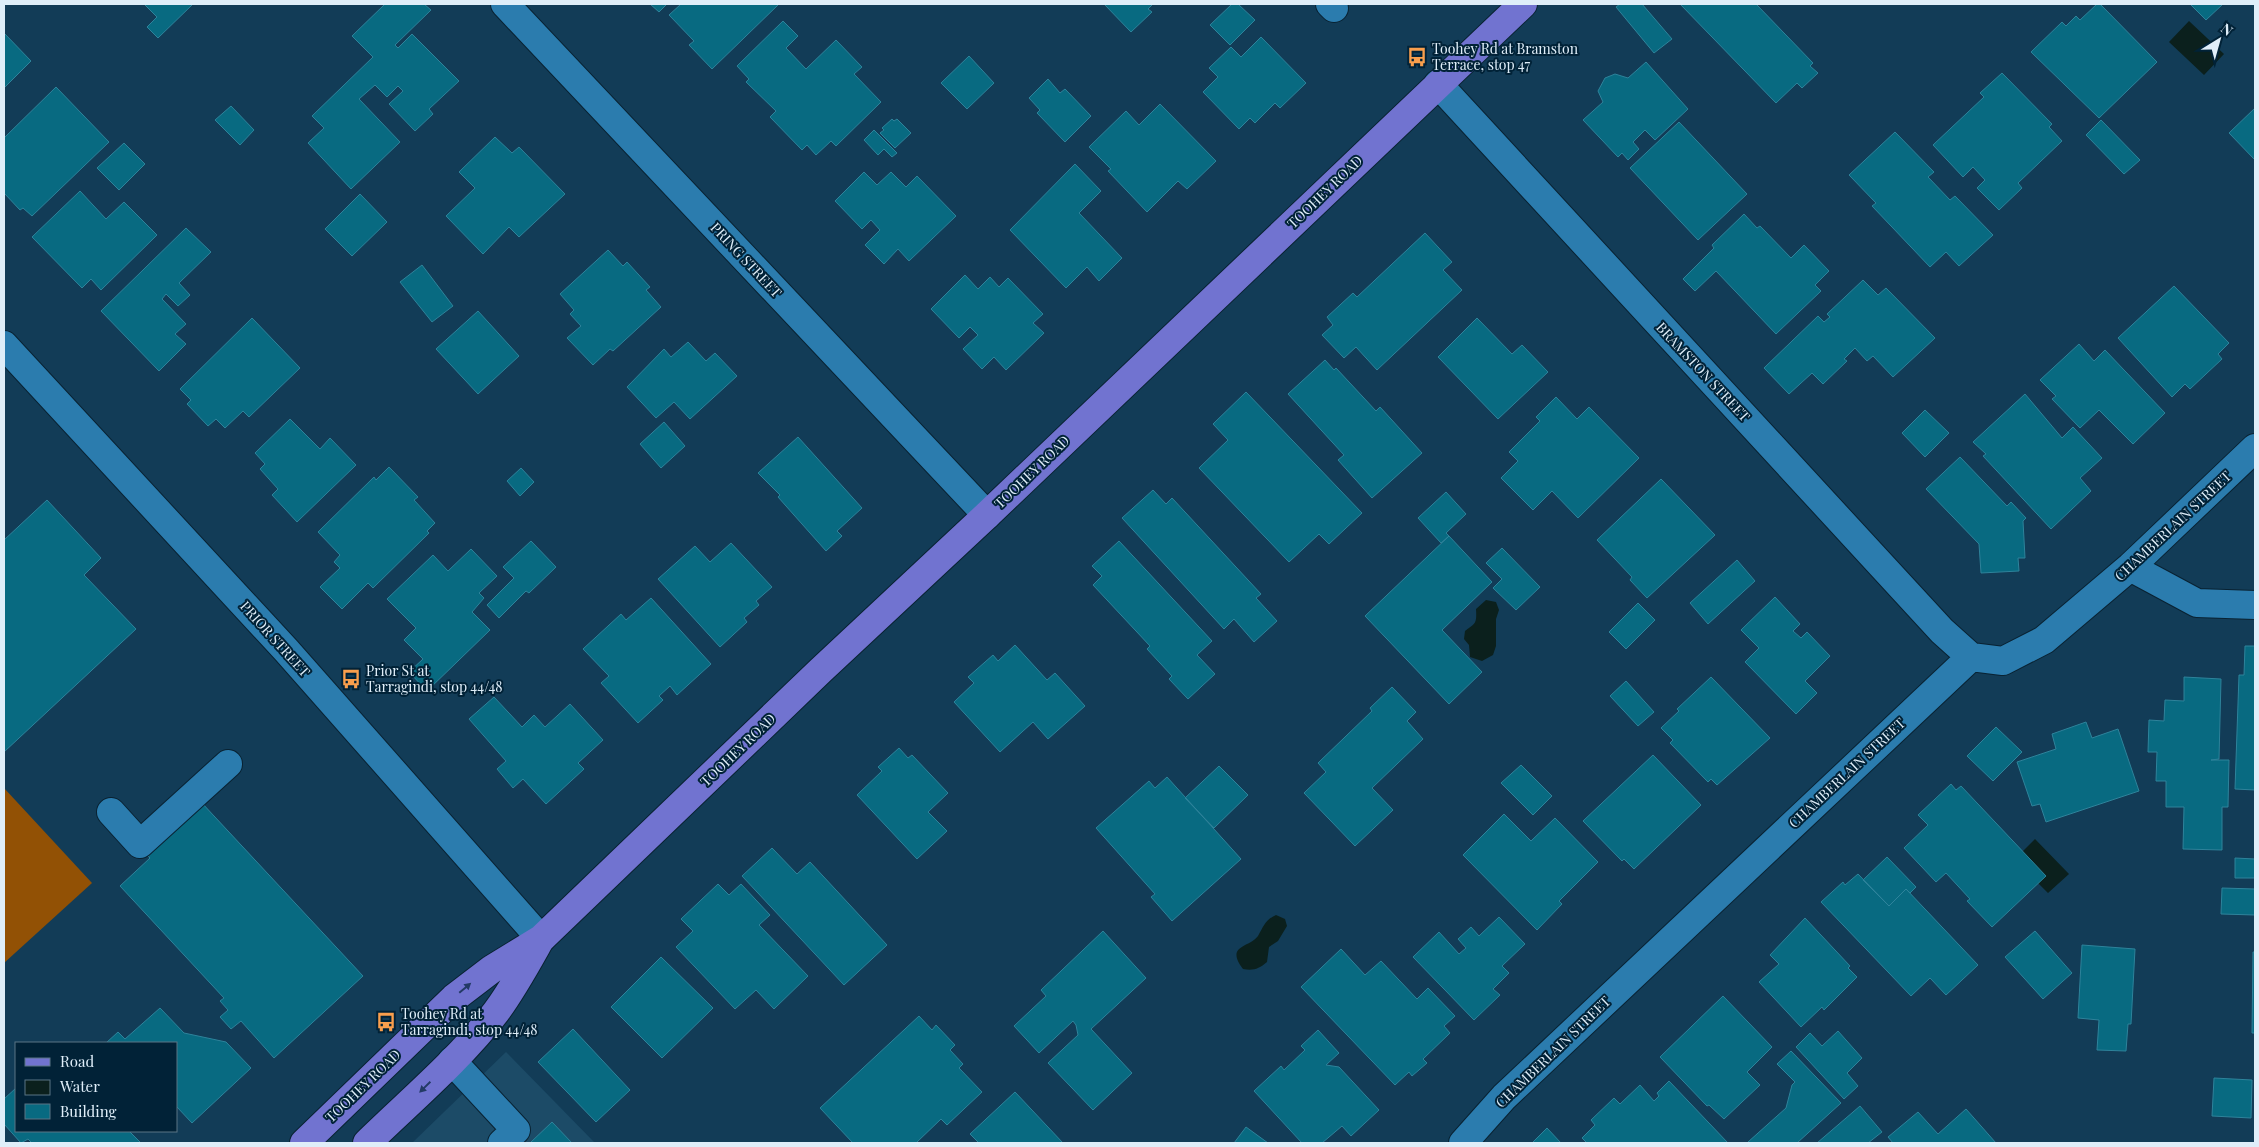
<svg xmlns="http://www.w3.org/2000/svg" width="2259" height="1147" viewBox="0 0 2259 1147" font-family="'Playfair Display',serif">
	<rect width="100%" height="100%" fill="#123c57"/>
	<!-- built -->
	<path fill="#1c4b67" d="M506,1052l89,91h-183z"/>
	<!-- forest -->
	<path fill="#925105" d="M4,788l88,95 -88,80z"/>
	<!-- water -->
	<path fill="#0b201d" d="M2189,21l35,33 -20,21 -35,-33z
		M1486,600l10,2 3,8 -3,9v27l-3,9 -11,6 -12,-4 -1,-12 -5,-6 1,-8c10,-8 12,-6 11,-22z
		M2035,839l34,35 -21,19 -10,-10 -16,-31z
		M1276,915l9,4 2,7 -9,15 -9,6 -2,15c-8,7 -14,9 -24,7 -18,-24 6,-21 15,-33 6,-10 7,-16 18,-21z"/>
	<!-- building -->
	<path fill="#086a81" stroke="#2e839b" d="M144,4h49l-35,34 -11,-11 10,-10z
		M385,4h39l7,6 -36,35 3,3 14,-14 47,47 -30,28 4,5 -18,17 -26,-27 14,-13 -5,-5 -11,11 -12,-12 -16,14 41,43 -49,47 -43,-46 16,-15 -12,-12 61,-59 -21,-21z
		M650,4h17l-8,8z
		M681,4h98l-67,65 -23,-24 5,-4 -25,-26z
		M1104,4h49l-5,5 4,3 -21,20z
		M1232,4h6l17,16 -25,25 -20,-20z
		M1620,4h22l30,35 -18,14 -38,-46z
		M1680,4h76l57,59 -3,3 8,7 -16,15 -5,-5 -21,20z
		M2097,4h3l57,58 -58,56 -68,-66 31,-30 4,4 10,-10 4,4z
		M2190,4h33l-17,16z
		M783,21l15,15 -12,12 20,21 30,-29 26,27 -8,7 27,28 -45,44 -5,-5 -15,14 -9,-10 -5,5 -32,-33 6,-6 -30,-29 3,-3 -12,-13z
		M4,33l27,28 -27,27z
		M1261,37l45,46 -26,25 -5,-5 -20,20 -5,-5 -11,11 -36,-37 15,-15 -9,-9 22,-21 10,10z
		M969,56l25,27 -27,26 -26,-26z
		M1646,62l42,47 -33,31 -10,-10 -12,12 6,7 -11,11 -6,-7 -4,4 -35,-37 20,-18 -5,-11 7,-13 10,-4 13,4z
		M2002,73l50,51 -3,3 13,14 -44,42 4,5 -23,22 -22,-22 8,-8 -12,-13 -10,10 -30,-32 51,-48 -4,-4z
		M1048,79l12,14 5,-4 26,27 -26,26 -28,-29 3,-3 -11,-12z
		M56,87l53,55 -77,74 -9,-8 -3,2 -16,-17v-55z
		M1160,104l56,57 -29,28 -9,-8 -31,31 -39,-41 3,-2 -22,-22 37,-36 13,14z
		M231,106l23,24 -14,15 -25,-25z
		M2255,108v52l-26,-27z
		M892,119l2,2 3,-2 14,14 -16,15 -15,-15 4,-3 -2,-2z
		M2101,120l39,40 -16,14 -38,-39z
		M1679,122l68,72 -49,46 -68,-72z
		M874,130l23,23 -5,4 -8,-8 -6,6 -14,-15z
		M1895,132l39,40 -6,5 22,23 5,-4 38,39 -34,31 -13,-14 -16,15 -58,-61 4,-3 -27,-28z
		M495,137l17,16 7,-6 46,47 -46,43 -10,-10 -26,27 -37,-38 29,-28 -16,-16z
		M124,143l21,21 -26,26 -22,-22z
		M1075,164l26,27 -22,22 43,45 -23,23 -12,-14 -21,21 -56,-58z
		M864,172l13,13 14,-13 15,15 11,-11 39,40 -47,45 -11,-12 -14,15 -19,-19 15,-15 -9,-10 -9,9 -27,-28z
		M80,191l26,28 18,-17 33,33 -56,55 -10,-11 -9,9 -50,-51z
		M360,194l27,28 -35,34 -27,-27z
		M1744,214l13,14 3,-2 31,32 13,-13 25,26 -14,14 6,6 -45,43 -60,-63 -21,20 -12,-12 31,-31 -2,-3z
		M186,228l25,24 -32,31 11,12 -12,11 -12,-12 -4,5 24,25 -11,10 11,10 -27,27 -58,-60z
		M1425,233l27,29 -9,8 19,20 -85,80 -21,-23 -12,11 -22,-23 11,-10 -6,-8 26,-24 4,4z
		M608,250l15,16 4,-4 23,25 -4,3 15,17 -48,44 -3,-2 -17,16 -26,-27 14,-12 -11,-12 4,-4 -14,-16z
		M422,265l31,41 -21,16 -32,-40z
		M965,275l13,14 12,-12 9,10 9,-9 35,36 -10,9 11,10 -38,37 -12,-13 -12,12 -19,-20 15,-14 -8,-8 -11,11 -28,-29z
		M1863,280l15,15 8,-7 49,50 -42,39 -20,-21 -6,5 -12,-13 -11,11 3,2 -24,23 -11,-11 -23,21 -25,-26 54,-52 6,6 6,-5 -3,-3z
		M2174,286l55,57 -11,11 4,5 -32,30 -5,-5 -13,13 -54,-59z
		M478,311l41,45 -41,38 -42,-45z
		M252,318l48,50 -51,49 -6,-6 -18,17 -9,-9 -8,7 -21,-22 4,-4 -11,-11z
		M1477,318l35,36 10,-9 26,27 -50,47 -60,-62z
		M688,342l18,19 9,-8 22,23 -47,43 -16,-17 -18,16 -29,-31 37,-38 7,8z
		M2079,344l15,17 11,-11 60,63 -32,31 -34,-34 -19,18 -28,-29 4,-3 -16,-16z
		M1325,360l9,10 2,-2 40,43 4,-4 42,46 -50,45 -34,-38 6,-5 -56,-61z
		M1246,392l116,121 -33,31 -10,-10 -30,28 -90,-94 29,-28 -15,-16z
		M2025,394l37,44 11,-11 29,31 -22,20 11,13 -40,38 -68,-73 3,-2 -13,-12z
		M1556,397l21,22 12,-12 50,51 -61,60 -26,-27 -19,19 -32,-32 17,-17 -9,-9 31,-31 -4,-4z
		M1925,410l24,23 -24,24 -23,-24z
		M290,419l30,30 10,-11 26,27 -59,57 -25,-27 6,-6 -18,-20 5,-5 -10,-11z
		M664,422l21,24 -24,22 -21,-24z
		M798,437l64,71 -25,23 5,5 -16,15 -48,-54 2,-2 -22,-22z
		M1960,457l47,49 4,-4 15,16 -3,3 2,37h-7l1,13 -38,2 -2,-29 -53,-55z
		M389,467l29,30 -4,3 21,23 -8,8 2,2 -56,55 -5,-5 -26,26 -22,-22 20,-19 -6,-6 6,-7 -22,-23 56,-55 2,3z
		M521,468l13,14 -14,14 -13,-15z
		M1661,479l54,56 -68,63 -17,-18 2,-3 -35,-37z
		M1153,490l13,14 6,-6 89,96 -5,4 21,23 -23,21 -20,-23 -10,10 -102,-111z
		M1446,492l20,22 -20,19 3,3 -8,7 -23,-25z
		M47,500l54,58 -17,17 52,54 -132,123v-212z
		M1449,536l43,46 -50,48 40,42 -33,32 -84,-88z
		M531,541l25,26 -27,26 -3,-2 -27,27 -12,-13 27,-27 -11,-11z
		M1119,541l93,100 -15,14 18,19 -27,25 -19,-20 3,-3 -25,-27 3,-3 -57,-61 9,-9 -10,-10z
		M731,543l41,44 -16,14 3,4 -15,13 3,4 -27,25 -62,-68 37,-33 15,16z
		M1502,548l38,39 -24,23 -23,-22 9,-9 -16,-16z
		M471,549l26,27 -18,17 5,5 -12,14 18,18 -63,61 -18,-19 14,-13 -19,-19 12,-12 -29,-29 46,-44 15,16z
		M1737,560l18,21 -47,43 -18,-21z
		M1775,597l25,27 -7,7 8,7 6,-6 23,24 -25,25 12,12 -21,21 -51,-52 14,-14 -18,-18z
		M651,598l60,66 -34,31 -7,-9 -11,10 4,4 -25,23 -37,-40 8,-7 -26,-27 38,-35 5,6z
		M1638,603l17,17 -29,29 -17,-17z
		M1015,645l32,35 8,-7 30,33 -37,33 -15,-17 -33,30 -46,-50 20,-19 -6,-6 25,-22 5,6z
		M2245,646h10v144l-20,-1 4,-114h5z
		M1711,677l59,61 -53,47 -6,-6 -3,3 -38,-39 3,-3 -12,-12 18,-17 -2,-2z
		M2184,677l37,2 -2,80 -8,1h18l-1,47h-6v43l-39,-1 1,-42h-18v-26h-10l1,-29h-9l1,-32 15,1 1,-21 19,1z
		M1626,681l28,31 -16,14 -28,-30z
		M1392,687l24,25 -9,9 16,18 -51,49 21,22 -38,36 -51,-53 22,-21 -8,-9 54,-52 -2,-3z
		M494,697l28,30 12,-12 11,12 25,-23 33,36 -25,23 6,6 -38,35 -23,-25 -10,9 -16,-19 9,-8 -37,-42z
		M2086,722l6,16 26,-9 21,62 -93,31 -6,-18 -8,2 -15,-44 39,-13 -4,-15z
		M1996,727l26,25 -29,29 -26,-25z
		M899,748l9,10 4,-3 36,38 -20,19 19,19 -30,28 -60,-64 25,-24 -4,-4z
		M1653,755l48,50 -67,64 -10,-10 -2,2 -39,-40z
		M1521,765l31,31 -19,19 -32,-32z
		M1219,766l29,29 -34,33 -29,-30z
		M1167,777l74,82 -69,62 -21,-24 4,-3 -59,-66 53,-47 6,7z
		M1951,784l5,6 5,-4 85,90 -54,51 -25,-26 3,-2 -24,-26 -10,9 -32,-34 24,-23 -10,-10z
		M201,802l162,174 -89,82 -33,-37 -10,8 -11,-12 8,-7 -8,-9 4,-3 -104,-112 30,-28 -5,-5z
		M1504,814l27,27 24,-23 43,44 -39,39 3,3 -25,26 -74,-75z
		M772,848l25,26 13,-12 77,83 -43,40 -102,-109z
		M1887,857l29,30 -6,6 -4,-4 -17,17 -26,-26z
		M2235,858l20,1v19h-20z
		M1858,874l31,32 17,-17 72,76 -32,30 -16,-17 -19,18 -90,-94 22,-20 2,3z
		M718,884l11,11 12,-11 29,31 -11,10 49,51 -34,33 -18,-19 -21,19 -59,-62 17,-16 -12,-12z
		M2222,888l33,1v26l-34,-1z
		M1499,917l26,27 -23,22 7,7 -16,16 7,6 -26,25 -61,-63 26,-25 20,22 7,-6 -8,-9 13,-12 8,9z
		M1805,918l45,48 -2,2 9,9 -33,33 -2,-3 -21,20 -42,-45 20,-18 -9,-9z
		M1103,931l43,47 -55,51 41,44 -39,37 -45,-47 30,-28 -2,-10 -3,-4 -34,32 -25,-27 32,-30 -5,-6z
		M2035,931l37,42 -29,26 -38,-42z
		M2082,945l53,4 -4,75h-3l-2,27 -29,-1 2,-30 -21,-2z
		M1341,949l24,26 16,-14 36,38 11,-11 27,28 -11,10 6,7 -27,26 4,4 -15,13 -3,-4 -14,13 -94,-98z
		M2253,952h2v81h-3z
		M661,957l52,51 -51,50 -51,-51z
		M1723,996l49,51 -25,25 13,13 -36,34 -15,-14 -2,1 -47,-49z
		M160,1008l24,25 42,9 25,26 -59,55 -16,-17v-63h-70l12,-11 7,7z
		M919,1016l13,14 4,-5 19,20 -5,5 13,14 -4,4 23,24 -35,33 -6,-6 -25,24h-63l-33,-35z
		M573,1029l57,61 -34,32 -58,-60z
		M1318,1030l21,23 -13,12 13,2 40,43 -28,26 -9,-10 -20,17h-20l-48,-52 27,-25 3,4 21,-20 -4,-4z
		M1838,1031l24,27 -15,15 11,13 -14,13 -48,-52 14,-14 12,13z
		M1791,1051l50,52 -44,40h-48l-1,-1 38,-34 6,-23 3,-3 -18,-18z
		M2214,1078l38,2 -1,38 -39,-2z
		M1669,1081l59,62h-141l-5,-5 13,-13 -4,-5 23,-22 6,6 20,-19 14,16 5,-5 -2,-3z
		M16,1088v43h113l12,12h-109l-4,-4 -7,4 -17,-19v-25z
		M1015,1092l48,51h-84l-9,-9z
		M1860,1106l22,26 -14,11h-51z
		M1966,1109l30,34h-103l-5,-6 30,-25 20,22z
		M552,1122l20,21h-42z
		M1246,1127l22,16h-34z
		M1547,1128l14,15h-29z"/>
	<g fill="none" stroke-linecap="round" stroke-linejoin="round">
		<defs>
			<path id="minor" d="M505,4l482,511
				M1330,4l4,4
				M1438,84l504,547 29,26
				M4,345l282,305 255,289
				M2130,567l67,36 58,2
				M111,812l29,32 88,-80
				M452,1061l64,69 -14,13
				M1463,1143l41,-46 467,-440 32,4 41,-21 86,-73 125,-119"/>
			<path id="major" d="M304,1143l150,-145 38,-29 49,-30 279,-268 167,-156 536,-511
				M367,1143c43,-42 92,-83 129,-131 17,-23 30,-47 44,-72"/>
		</defs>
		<!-- minor casing -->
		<use href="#minor" stroke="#092232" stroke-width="30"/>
		<!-- major casing -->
		<use href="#major" stroke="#092232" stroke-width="30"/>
		<!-- minor -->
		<use href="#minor" stroke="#2b7cae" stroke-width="28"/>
		<!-- major -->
		<use href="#major" stroke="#7173d0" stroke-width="28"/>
	</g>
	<!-- one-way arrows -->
	<defs><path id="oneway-solid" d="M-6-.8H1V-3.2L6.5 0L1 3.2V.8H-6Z" transform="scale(1.25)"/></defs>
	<g fill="#233a65">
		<use href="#oneway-solid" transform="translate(465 988) rotate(-40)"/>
		<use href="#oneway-solid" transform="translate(425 1087) rotate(136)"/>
	</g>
	<!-- icons -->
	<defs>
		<symbol id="bus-bare" viewBox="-9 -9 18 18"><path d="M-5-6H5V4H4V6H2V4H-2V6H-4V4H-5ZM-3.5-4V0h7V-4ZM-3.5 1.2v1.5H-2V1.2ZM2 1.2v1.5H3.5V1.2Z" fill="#f99f4d" stroke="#012237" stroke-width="2.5" paint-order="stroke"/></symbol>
	</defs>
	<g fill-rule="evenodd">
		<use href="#bus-bare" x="1403" y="43" width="28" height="28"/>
		<use href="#bus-bare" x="337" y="665" width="28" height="28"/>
		<use href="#bus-bare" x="372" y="1008" width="28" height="28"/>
	</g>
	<g text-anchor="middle" stroke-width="4" stroke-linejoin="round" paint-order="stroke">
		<!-- poi labels -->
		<g font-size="14" fill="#dfeef9" stroke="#012237" text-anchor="start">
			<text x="1432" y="54">Toohey Rd at Bramston<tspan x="1432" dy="16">Terrace, stop 47</tspan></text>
			<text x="366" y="676">Prior St at<tspan x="366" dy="16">Tarragindi, stop 44/48</tspan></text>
			<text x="401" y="1019">Toohey Rd at<tspan x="401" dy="16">Tarragindi, stop 44/48</tspan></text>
		</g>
		<!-- street labels -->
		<g font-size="14" fill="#dfeef9" stroke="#012237">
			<text transform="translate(1325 192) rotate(-44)" y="5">TOOHEY ROAD</text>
			<text transform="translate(746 260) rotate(47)" y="5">PRING STREET</text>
			<text transform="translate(1703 372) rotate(47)" y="5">BRAMSTON STREET</text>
			<text transform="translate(1032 472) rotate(-44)" y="5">TOOHEY ROAD</text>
			<text transform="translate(2173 526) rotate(-43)" y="5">CHAMBERLAIN STREET</text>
			<text transform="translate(275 639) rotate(48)" y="5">PRIOR STREET</text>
			<text transform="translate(738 750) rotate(-44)" y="5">TOOHEY ROAD</text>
			<text transform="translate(1847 773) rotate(-43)" y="5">CHAMBERLAIN STREET</text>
			<text transform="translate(1553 1052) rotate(-44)" y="5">CHAMBERLAIN STREET</text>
			<text transform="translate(363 1086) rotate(-44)" y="5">TOOHEY ROAD</text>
		</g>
	</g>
	<!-- border -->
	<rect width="2259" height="1147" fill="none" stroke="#dfeef9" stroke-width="10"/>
	<!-- legend -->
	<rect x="15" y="1042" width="162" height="90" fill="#012237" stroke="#5a7485"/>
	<rect x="25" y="1058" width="25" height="8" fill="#7173d0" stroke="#5a7485"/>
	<text x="60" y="1067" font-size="15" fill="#dfeef9">Road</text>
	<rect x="25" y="1080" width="25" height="15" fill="#0b201d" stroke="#5a7485"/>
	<text x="60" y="1092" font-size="15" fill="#dfeef9">Water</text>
	<rect x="25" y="1104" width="25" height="15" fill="#086a81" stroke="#5a7485"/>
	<text x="60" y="1117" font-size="15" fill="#dfeef9">Building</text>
	<!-- north arrow -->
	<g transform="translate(2219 40) rotate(37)" stroke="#012237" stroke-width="4" paint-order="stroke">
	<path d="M0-4L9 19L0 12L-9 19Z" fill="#dfeef9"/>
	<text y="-8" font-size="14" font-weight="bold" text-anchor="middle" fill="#dfeef9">N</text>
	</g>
</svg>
